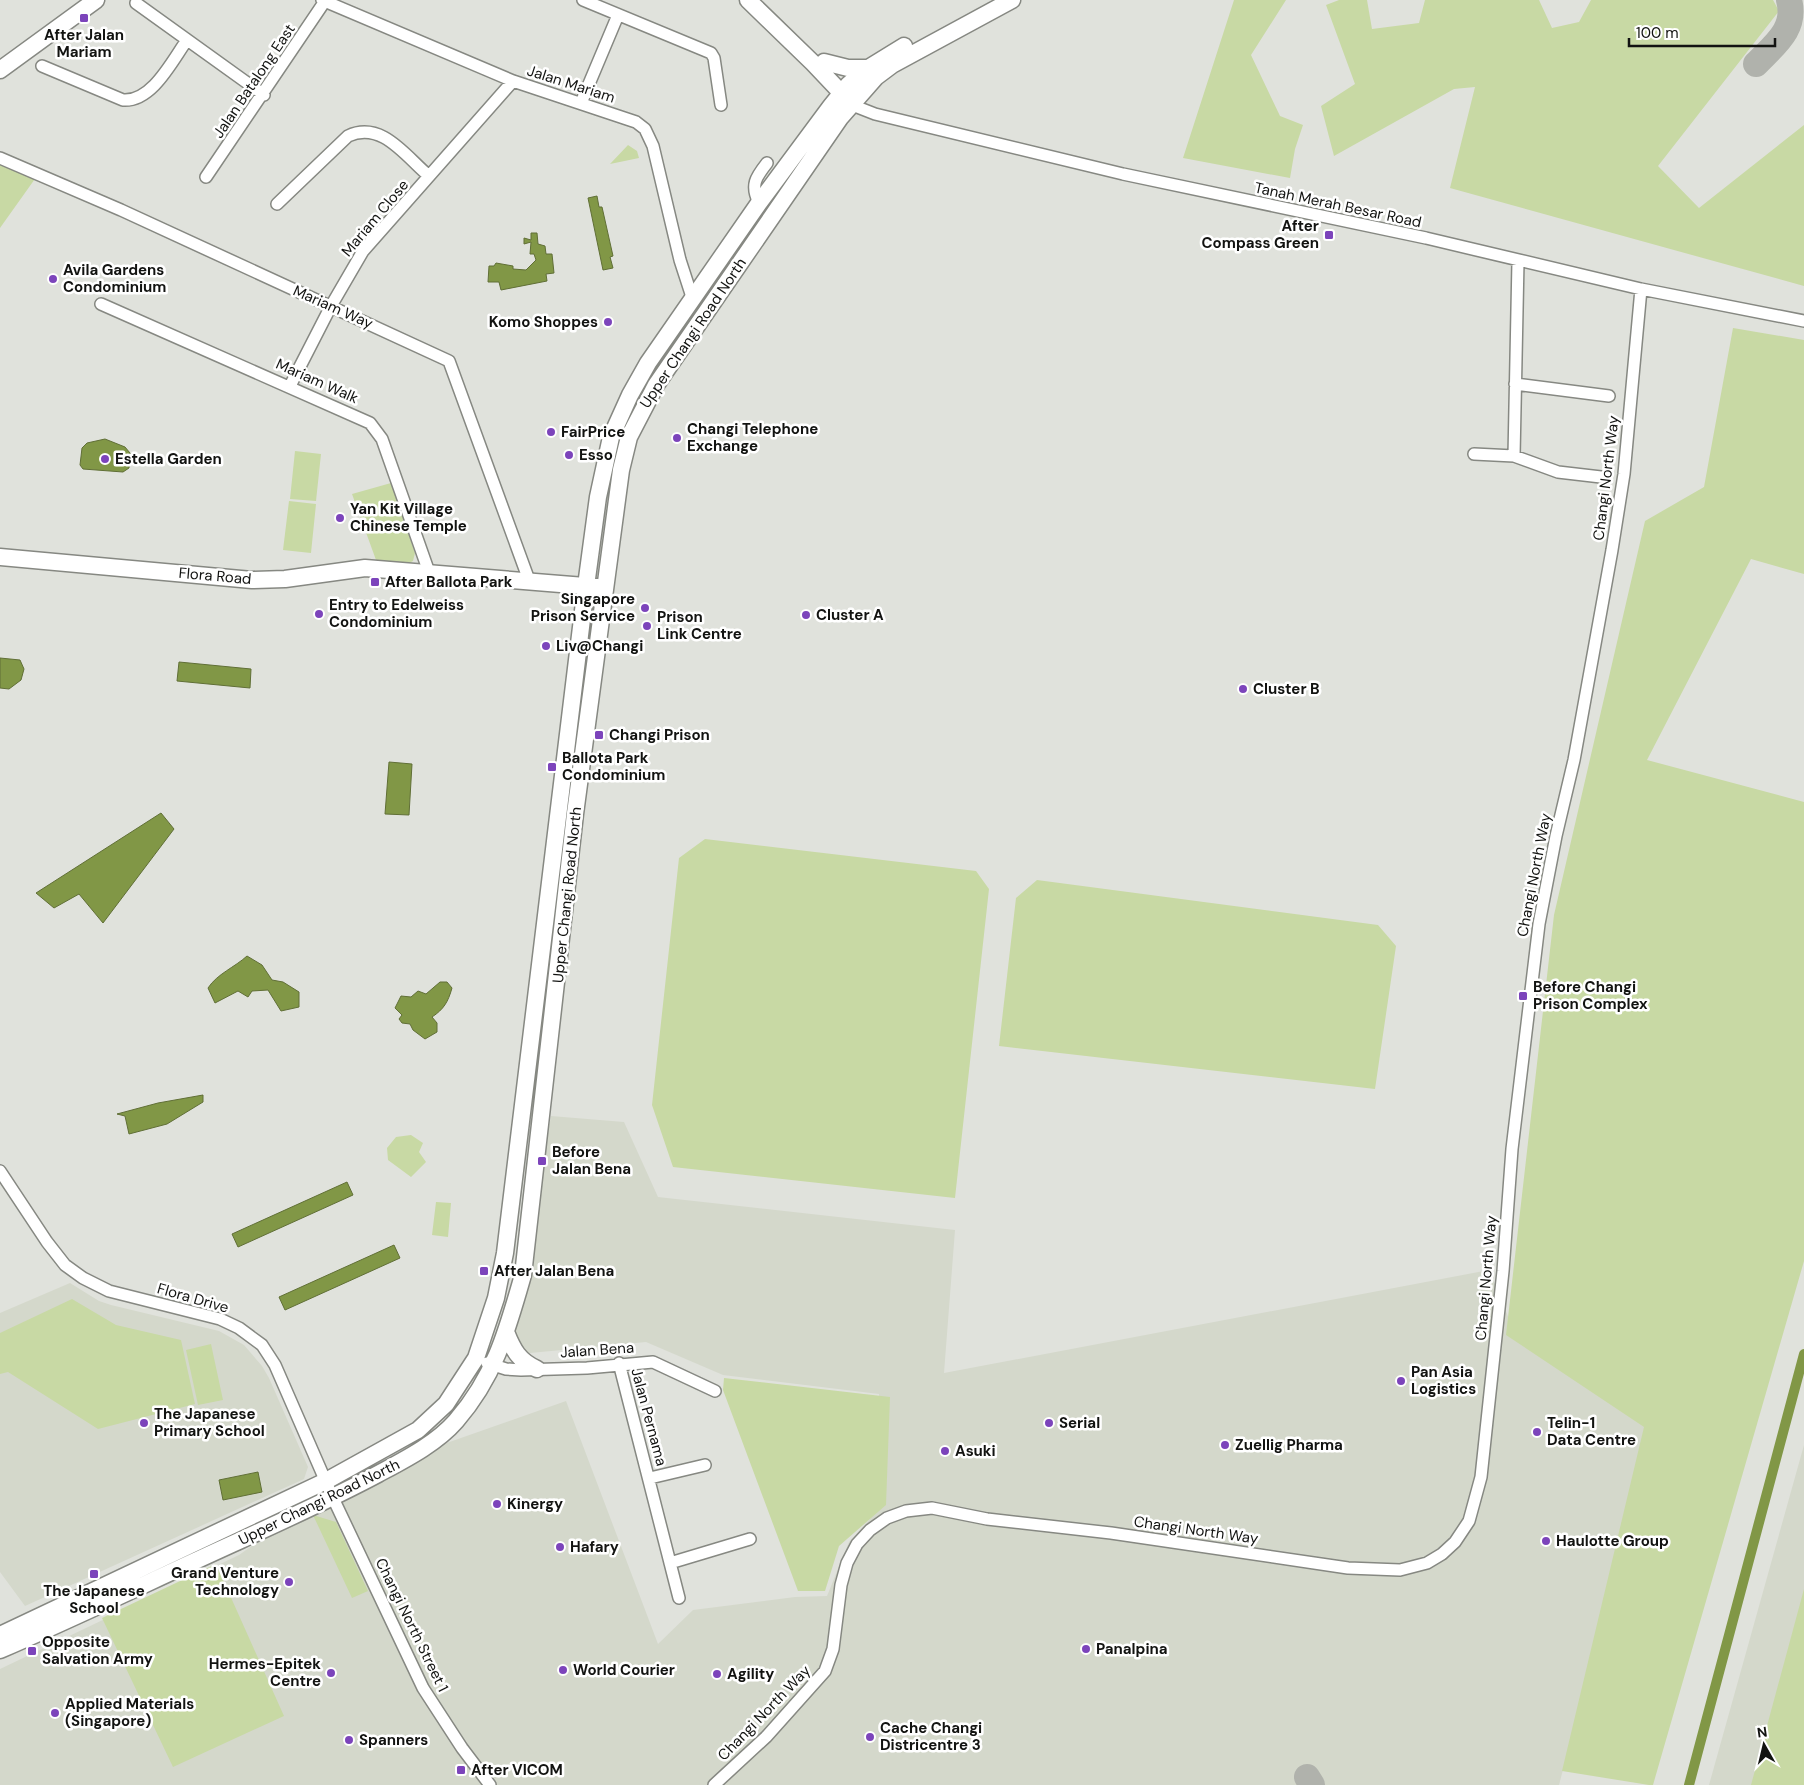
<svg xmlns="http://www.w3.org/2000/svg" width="1804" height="1785" viewBox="0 0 1804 1785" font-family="'DM Sans',sans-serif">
	<rect width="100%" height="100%" fill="#e0e2dc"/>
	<!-- built -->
	<path fill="#d4d8cb" d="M551,1116l73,6 34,75 297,33 -11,143 545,-103 25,61 139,94 -94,360h-1559v-116l239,-114 108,-77 219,-77 92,243 35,-34 102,-13 32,-1 22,-54 29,-32 1,-116 -156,-19 -77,-33 -137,13z
		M70,1283l29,18 12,4 108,26 25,14 18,21 7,12 39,89 -4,12 -279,127 -25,-34v-259z
		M1804,1445v340h-95z"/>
	<!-- green -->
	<path fill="#c8d9a4" d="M1234,0h52l-35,55 29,61 23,9 -8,24 -5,29 -107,-20z
		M1339,0h28l5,29 47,-6 6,-23h114l13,28 27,-6 12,-22h182l6,11 -121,155 41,42 105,-83v161l-354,-98 25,-101 -21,2 -120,67 -13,-50 34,-22 -29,-79z
		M628,145l9,6 2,7 -29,6z
		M0,160l37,16 -37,52z
		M1733,328l71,12v234l-53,-15 -104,201 157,42v459l-151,524h-4l-87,-14 82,-344 -138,-92 48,-420 91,-394 59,-34z
		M295,451l26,3 -5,47 -26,-2z
		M391,483l24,70 -2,8 -4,2 -33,-3 -24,-66z
		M289,501l27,3 -5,49 -28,-3z
		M705,839l271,32 13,18 -34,309 -282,-31 -21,-62 27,-247z
		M1037,880l341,45 18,21 -21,143 -376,-43 17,-148z
		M411,1135l12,8 -4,9 7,10 -15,15 -23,-17 -1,-12 9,-11z
		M436,1202l15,1 -3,34 -16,-2z
		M72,1299l44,26 65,15 14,64 -97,25 -90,-57 -8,2v-41z
		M211,1344l12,56 -25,5 -12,-55z
		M724,1378l166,19 -4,108 -47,41 -14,45h-27l-75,-201z
		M313,1515l23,7 32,69 -16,7z
		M216,1564l68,152 -111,51 -71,-149z
		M1804,1589v196h-53z"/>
	<!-- water -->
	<path fill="#819746" stroke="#606f36" d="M597,196l2,11h3l11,49 -3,1 3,11 -10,2 -15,-72z
		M531,233h6l1,11 7,2 1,8h6l2,19 -8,1 1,7 -46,9 -2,-8h-11l1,-16h5l2,-3 17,3v3l13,1 10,-10 -2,-6h-4l1,-12 -7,2v-6l7,2z
		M105,439l20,8 5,6 -1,15 -6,4 -40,-3 -3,-4 2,-17 5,-5z
		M0,658l20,2 4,9 -3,11 -12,9 -9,-1z
		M179,662l72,7 -1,19 -73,-7z
		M389,762l23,2 -3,51 -24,-1z
		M161,813l13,16 -71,94 -24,-29 -25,14 -18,-15z
		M247,956l15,9 10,15 11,2 16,10v15l-18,4 -13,-21 -16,1 -4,6 -10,-6 -23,12 -7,-15c9,-14 27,-21 39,-32z
		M440,982h7l5,6c-4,14 -8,21 -20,29l5,6v9l-12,7 -12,-9 -3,-6 -8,-1 -3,-4 3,-4 -7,-7 6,-12 10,1 7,-6 8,3z
		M203,1095v7l-36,22 -38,10 -4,-18 -8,-2 41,-11z
		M347,1182l6,13 -115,52 -6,-13z
		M394,1245l6,13 -115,52 -6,-13z
		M258,1472l4,20 -39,8 -4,-20z"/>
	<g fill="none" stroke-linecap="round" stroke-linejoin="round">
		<!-- canal -->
		<path stroke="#819746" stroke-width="10" d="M1689,1785l115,-431"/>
		<!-- taxiway -->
		<path stroke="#b0b2ac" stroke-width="26" d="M1756,64c18,-19 41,-35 33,-64
			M1307,1777l5,8"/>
		<defs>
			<path id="street" d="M322,0l191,81 123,41 9,7 8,17 27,114 13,40
				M583,0l128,53 3,5 7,47
				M136,3l128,92
				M42,66l81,34c29,2 49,-39 64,-60
				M581,103l37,-88
				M852,105l23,9 248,60 303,64 215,51 163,32
				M0,158l121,52 328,151 81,222
				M206,177l119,-176
				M759,203c-9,-18 -3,-26 8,-40
				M277,204l71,-68c34,-16 58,21 81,40
				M101,304l269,119 12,16 48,136
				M1515,384l94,12
				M290,386l41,-80 32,-55 150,-170
				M1474,454l40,2 44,16 43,5
				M1514,456l4,-195
				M0,1171l47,71 18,23 18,13 26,13 111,28 19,9 23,17 13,20 58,133 90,190 39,60 28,37
				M487,1363l19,6 15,1 66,-2 66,-6 62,29
				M619,1363l60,235
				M650,1478l55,-13
				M670,1563l80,-24
				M714,1785l52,-48 59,-66 8,-22 8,-64 6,-22 10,-19 13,-14 17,-12 19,-7 26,-3 55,11 124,14 237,35 52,2 27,-7 15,-9 13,-12 14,-21 12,-44 22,-206 9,-122 27,-225 17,-88 18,-76 38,-210 12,-76 17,-185"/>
			<path id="secondary" d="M748,0l65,63 36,38
				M824,62l24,6h20
				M0,70l96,-70
				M0,557l252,23 33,-1 80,-11 232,19
				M506,1332c7,18 13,29 31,37
				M0,1635l326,-154 92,-51 28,-26 30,-46 20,-60 9,-45 81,-667 12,-89 13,-60 19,-42 18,-32 111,-160 72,-97 17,-21 17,-15 39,-24
				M0,1650c81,-35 161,-74 241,-110 46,-21 92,-42 137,-66 26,-14 58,-30 78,-53 39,-45 51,-90 67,-146l52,-461 46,-344 8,-33 27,-52 184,-267 36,-41 16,-12 120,-65"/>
		</defs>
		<!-- street casing -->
		<use href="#street" stroke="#868882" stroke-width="14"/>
		<!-- secondary casing -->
		<use href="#secondary" stroke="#868882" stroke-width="19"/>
		<!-- street -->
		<use href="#street" stroke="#fff" stroke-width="11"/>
		<!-- secondary -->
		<use href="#secondary" stroke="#fff" stroke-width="16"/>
	</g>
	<!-- markers -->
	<g fill="#7c44bb" stroke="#fff" stroke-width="2">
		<rect x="79" y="13" width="10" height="10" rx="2.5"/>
		<rect x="1324" y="230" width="10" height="10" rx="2.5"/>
		<circle cx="53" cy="279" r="5"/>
		<circle cx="608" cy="322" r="5"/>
		<circle cx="551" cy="432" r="5"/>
		<circle cx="677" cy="438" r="5"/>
		<circle cx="569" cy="455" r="5"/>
		<circle cx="105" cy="459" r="5"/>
		<circle cx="340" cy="518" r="5"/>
		<rect x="370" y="577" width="10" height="10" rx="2.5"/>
		<circle cx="645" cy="608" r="5"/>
		<circle cx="319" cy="614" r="5"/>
		<circle cx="806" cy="615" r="5"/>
		<circle cx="647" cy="626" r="5"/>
		<circle cx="546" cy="646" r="5"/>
		<circle cx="1243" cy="689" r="5"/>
		<rect x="594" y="730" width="10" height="10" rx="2.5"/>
		<rect x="547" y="762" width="10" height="10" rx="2.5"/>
		<rect x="1518" y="991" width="10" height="10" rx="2.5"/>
		<rect x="537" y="1156" width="10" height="10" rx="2.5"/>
		<rect x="479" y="1266" width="10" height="10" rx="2.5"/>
		<circle cx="1401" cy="1381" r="5"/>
		<circle cx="144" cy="1423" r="5"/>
		<circle cx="1049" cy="1423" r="5"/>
		<circle cx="1537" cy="1432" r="5"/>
		<circle cx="1225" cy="1445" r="5"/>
		<circle cx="945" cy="1451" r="5"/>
		<circle cx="497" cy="1504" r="5"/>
		<circle cx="1546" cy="1541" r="5"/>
		<circle cx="560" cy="1547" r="5"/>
		<rect x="89" y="1569" width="10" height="10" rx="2.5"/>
		<circle cx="289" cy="1582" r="5"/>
		<circle cx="1086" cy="1649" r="5"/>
		<rect x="27" y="1646" width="10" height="10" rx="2.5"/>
		<circle cx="563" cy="1670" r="5"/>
		<circle cx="331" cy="1673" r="5"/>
		<circle cx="717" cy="1674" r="5"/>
		<circle cx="55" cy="1713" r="5"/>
		<circle cx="870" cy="1737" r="5"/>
		<circle cx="349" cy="1740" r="5"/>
		<rect x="456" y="1765" width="10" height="10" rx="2.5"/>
	</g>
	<g text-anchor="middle" stroke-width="5" stroke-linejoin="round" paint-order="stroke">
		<!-- poi labels -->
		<g font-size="15" font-weight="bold" fill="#121311" stroke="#fff" text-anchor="start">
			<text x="84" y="40" text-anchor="middle">After Jalan<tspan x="84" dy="17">Mariam</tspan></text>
			<text x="1319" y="231" text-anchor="end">After<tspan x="1319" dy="17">Compass Green</tspan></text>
			<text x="63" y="275">Avila Gardens<tspan x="63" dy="17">Condominium</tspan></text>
			<text x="598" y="327" text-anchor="end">Komo Shoppes</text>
			<text x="687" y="434">Changi Telephone<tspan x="687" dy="17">Exchange</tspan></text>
			<text x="561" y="437">FairPrice</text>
			<text x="579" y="460">Esso</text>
			<text x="115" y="464">Estella Garden</text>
			<text x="350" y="514">Yan Kit Village<tspan x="350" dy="17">Chinese Temple</tspan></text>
			<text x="385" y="587">After Ballota Park</text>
			<text x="635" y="604" text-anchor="end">Singapore<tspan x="635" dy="17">Prison Service</tspan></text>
			<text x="329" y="610">Entry to Edelweiss<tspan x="329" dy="17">Condominium</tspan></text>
			<text x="816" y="620">Cluster A</text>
			<text x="657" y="622">Prison<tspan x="657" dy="17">Link Centre</tspan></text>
			<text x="556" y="651">Liv@Changi</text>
			<text x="1253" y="694">Cluster B</text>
			<text x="609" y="740">Changi Prison</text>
			<text x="562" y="763">Ballota Park<tspan x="562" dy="17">Condominium</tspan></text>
			<text x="1533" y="992">Before Changi<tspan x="1533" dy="17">Prison Complex</tspan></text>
			<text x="552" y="1157">Before<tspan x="552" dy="17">Jalan Bena</tspan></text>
			<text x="494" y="1276">After Jalan Bena</text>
			<text x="1411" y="1377">Pan Asia<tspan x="1411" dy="17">Logistics</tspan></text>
			<text x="154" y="1419">The Japanese<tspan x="154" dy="17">Primary School</tspan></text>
			<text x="1059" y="1428">Serial</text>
			<text x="1547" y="1428">Telin-1<tspan x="1547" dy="17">Data Centre</tspan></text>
			<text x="1235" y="1450">Zuellig Pharma</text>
			<text x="955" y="1456">Asuki</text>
			<text x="507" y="1509">Kinergy</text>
			<text x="1556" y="1546">Haulotte Group</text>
			<text x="570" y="1552">Hafary</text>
			<text x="279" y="1578" text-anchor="end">Grand Venture<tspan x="279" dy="17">Technology</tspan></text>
			<text x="94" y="1596" text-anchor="middle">The Japanese<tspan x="94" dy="17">School</tspan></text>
			<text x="42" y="1647">Opposite<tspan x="42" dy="17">Salvation Army</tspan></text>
			<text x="1096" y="1654">Panalpina</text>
			<text x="321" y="1669" text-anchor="end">Hermes-Epitek<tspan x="321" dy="17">Centre</tspan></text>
			<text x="573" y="1675">World Courier</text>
			<text x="727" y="1679">Agility</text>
			<text x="65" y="1709">Applied Materials<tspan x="65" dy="17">(Singapore)</tspan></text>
			<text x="880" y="1733">Cache Changi<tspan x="880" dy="17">Districentre 3</tspan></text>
			<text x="359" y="1745">Spanners</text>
			<text x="471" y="1775">After VICOM</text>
		</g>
		<!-- street labels -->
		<g font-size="15" fill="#121311" stroke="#fff">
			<text transform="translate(254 81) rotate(-56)" y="5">Jalan Batalong East</text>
			<text transform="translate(571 84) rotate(18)" y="5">Jalan Mariam</text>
			<text transform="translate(1338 205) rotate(12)" y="5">Tanah Merah Besar Road</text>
			<text transform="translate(375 218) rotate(-50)" y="5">Mariam Close</text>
			<text transform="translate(333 307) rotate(24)" y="5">Mariam Way</text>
			<text transform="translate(693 333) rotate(-56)" y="5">Upper Changi Road North</text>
			<text transform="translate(317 381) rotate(24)" y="5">Mariam Walk</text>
			<text transform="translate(1606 478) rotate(-83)" y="5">Changi North Way</text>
			<text transform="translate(215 576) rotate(5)" y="5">Flora Road</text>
			<text transform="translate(1534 875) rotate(-79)" y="5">Changi North Way</text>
			<text transform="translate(567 895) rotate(-84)" y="5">Upper Changi Road North</text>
			<text transform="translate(1486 1278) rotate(-85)" y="5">Changi North Way</text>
			<text transform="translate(193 1298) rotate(16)" y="5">Flora Drive</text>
			<text transform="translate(597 1350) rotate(-4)" y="5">Jalan Bena</text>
			<text transform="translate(649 1417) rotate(75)" y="5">Jalan Pernama</text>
			<text transform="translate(319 1502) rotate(-26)" y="5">Upper Changi Road North</text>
			<text transform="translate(1196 1530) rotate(8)" y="5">Changi North Way</text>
			<text transform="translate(412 1625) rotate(64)" y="5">Changi North Street 1</text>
			<text transform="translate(764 1713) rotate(-46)" y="5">Changi North Way</text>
		</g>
	</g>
	<!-- north arrow -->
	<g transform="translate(1764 1745) rotate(352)" stroke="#ffffff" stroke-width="4" paint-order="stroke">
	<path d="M0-4L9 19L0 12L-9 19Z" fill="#121311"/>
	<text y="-8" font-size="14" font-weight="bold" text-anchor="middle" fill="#121311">N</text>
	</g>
	<!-- scale -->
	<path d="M1629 38v8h146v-8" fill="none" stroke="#121311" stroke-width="2.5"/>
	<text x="1636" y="38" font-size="15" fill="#121311" stroke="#ffffff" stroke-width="4" paint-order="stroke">100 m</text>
</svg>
